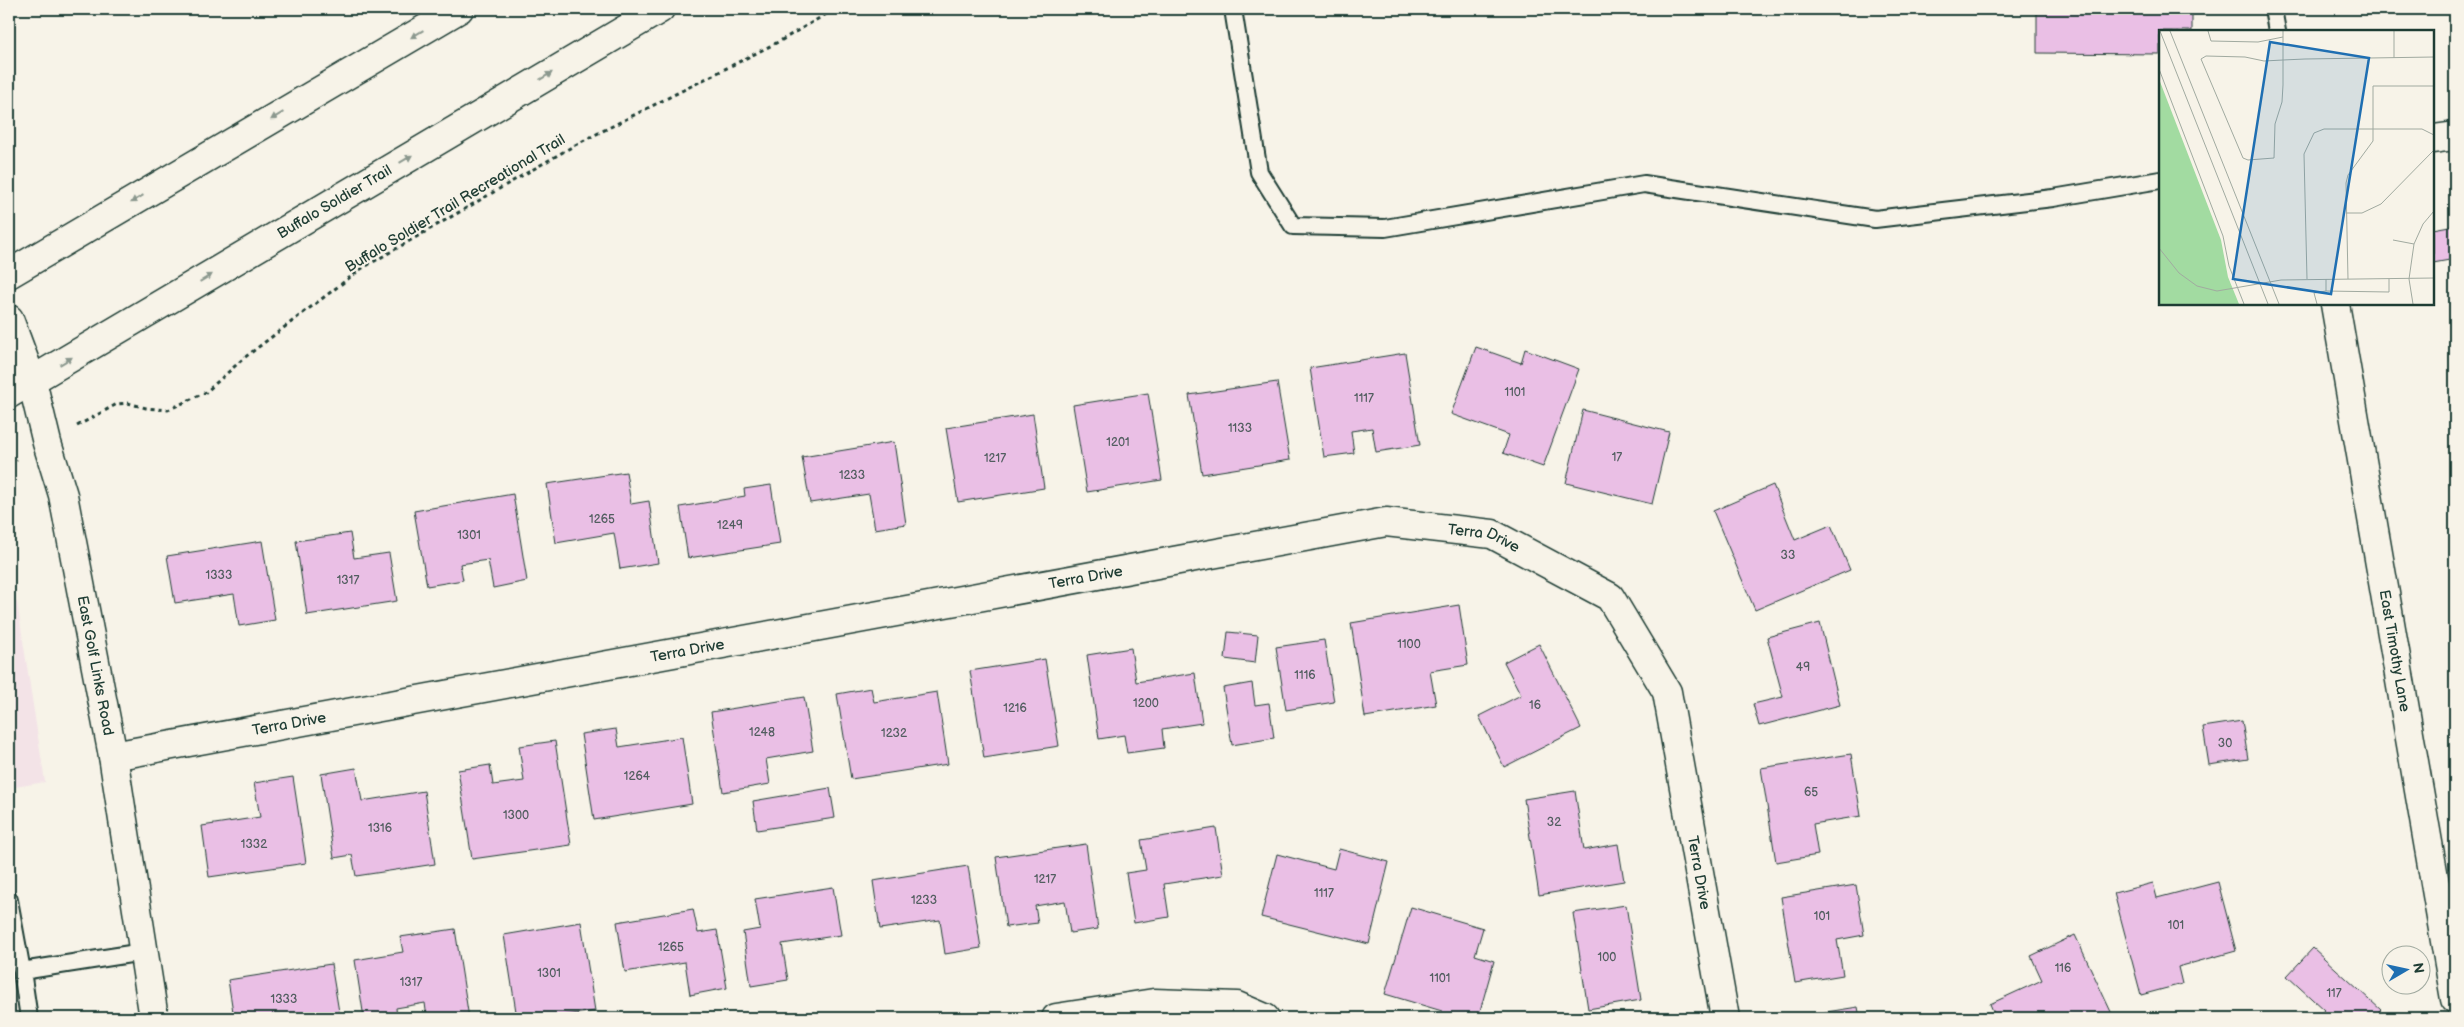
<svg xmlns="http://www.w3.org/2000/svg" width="2464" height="1027" viewBox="0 0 2464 1027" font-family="'Balsamiq Sans',sans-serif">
	<rect width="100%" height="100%" fill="#f7f3e8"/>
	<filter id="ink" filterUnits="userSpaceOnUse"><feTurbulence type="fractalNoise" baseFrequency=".02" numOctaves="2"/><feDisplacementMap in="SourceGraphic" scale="10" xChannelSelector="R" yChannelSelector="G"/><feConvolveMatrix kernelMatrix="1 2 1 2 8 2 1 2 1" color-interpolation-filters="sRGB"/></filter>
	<g filter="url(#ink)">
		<!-- built -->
		<path fill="#f3e3e7" d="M17,602l28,180 -36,6v-185z"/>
		<!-- building -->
		<path fill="#eabfe5" stroke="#1f3d34" d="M2037,9h155v22h-32v23l-123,-1z
			M2455,225v34l-22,4v-34z
			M1476,347l45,16 4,-14 54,20 -36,98 -40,-14 6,-18 -58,-21z
			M1405,353l15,92 -44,7 -4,-24 -21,3 3,22 -30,4 -14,-89z
			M1277,382l13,78 -88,14 -13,-79z
			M1148,393l14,87 -75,12 -14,-87z
			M1583,410l86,22 -17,72 -86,-21z
			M1033,414l11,74 -86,14 -12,-74z
			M894,442l12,82 -31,5 -6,-35 -59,9 -8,-46z
			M626,472l5,32 18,-3 9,62 -38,6 -6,-36 -58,10 -9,-59z
			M771,485l9,59 -92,14 -8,-51 65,-11 -1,-7z
			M1773,485l22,55 36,-15 19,45 -95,40 -42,-99z
			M513,494l14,87 -34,7 -5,-28 -28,4 3,16 -36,6 -13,-75z
			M350,533l4,25 35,-5 8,48 -90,14 -11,-74z
			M262,541l13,79 -36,6 -5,-32 -59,9 -8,-47z
			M1459,605l9,60 -38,6 6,34 -71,12 -14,-94z
			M1820,623l20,82 -81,21 -6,-22 30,-7 -16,-60z
			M1228,632l30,3 -3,28 -30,-4z
			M1324,640l10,62 -48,8 -10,-63z
			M1539,644l42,84 -77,39 -25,-51 42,-21 -17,-33z
			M1131,648l5,34 59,-9 7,50 -40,6 2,19 -37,5 -3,-18 -25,4 -12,-84z
			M1045,659l14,87 -75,12 -14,-87z
			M1252,683l3,22 14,-2 5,35 -42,7 -9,-57z
			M871,688l3,14 63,-10 11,72 -97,15 -14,-85z
			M804,697l9,54 -47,8 4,25 -47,8 -12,-80z
			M2242,721l6,38 -39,6 -6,-38z
			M616,729l3,18 63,-10 10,67 -98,16 -13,-86z
			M555,741l16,104 -99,14 -14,-89 32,-5 3,20 31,-4 -5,-35z
			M1851,754l10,62 -48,8 5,31 -42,7 -15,-94z
			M356,768l6,33 62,-10 11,73 -79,12 -4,-21 -18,3 -13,-84z
			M293,777l13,86 -97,14 -7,-51 58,-9 -6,-34z
			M830,788l5,30 -78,12 -4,-29z
			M1575,791l9,59 34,-6 6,37 -85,14 -15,-96z
			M1216,828l7,47 -59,9 5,33 -35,6 -8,-50 20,-3 -5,-30z
			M1086,844l12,85 -28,4 -5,-32 -30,5 3,17 -32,4 -10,-70z
			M1339,849l50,13 -20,82 -108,-27 16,-63 57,15z
			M968,866l13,82 -36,6 -5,-34 -60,9 -7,-48z
			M2218,882l18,69 -58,16 4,17 -41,11 -27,-102 39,-10 4,15z
			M1856,885l8,50 -27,5 6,35 -48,8 -14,-86z
			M833,887l8,48 -59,9 6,36 -37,6 -8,-54 17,-3 -5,-30z
			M1626,905l15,95 -53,9 -15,-96z
			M1411,907l72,21 -8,27 19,6 -16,57h-38l2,-7 -57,-17z
			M693,909l5,24 19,-3 10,58 -37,7 -5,-33 -60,10 -8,-50z
			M581,922l14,89 -48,7h-30l-13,-83z
			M455,929l14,89h-42l-2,-15 -29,5 1,10h-33l-9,-58 48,-8 -3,-15z
			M2075,935l37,79 -8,4h-108l-6,-14 52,-24 -11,-24z
			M2313,948l68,62 -7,8h-57l7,-8 -37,-34z
			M331,964l9,54h-106l-6,-38z
			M1858,1007l2,11h-59v-2z"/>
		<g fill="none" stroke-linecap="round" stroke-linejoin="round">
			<defs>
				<path id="service" d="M1233,9l26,163 34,54 92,2 259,-44 231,35 178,-21 107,-18
					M2273,9l4,22
					M9,900l13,71
					M29,1018l-7,-47 121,-19"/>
				<g id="minor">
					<path d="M2433,139l22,-3"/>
					<path id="s1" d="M2335,304l120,695"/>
					<path id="s2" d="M9,319l23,62 15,62 16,52 50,261 41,262"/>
					<path id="s3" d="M113,756l1273,-234 106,12 118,63 57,95 58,326"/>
					<path d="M1056,1018l98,-15 83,3 28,12"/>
				</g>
				<g id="primary">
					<path d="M9,274l450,-265"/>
					<path id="s4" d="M9,394l651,-385"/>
				</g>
			</defs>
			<!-- service casing -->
			<use href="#service" stroke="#1f3d34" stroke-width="20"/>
			<!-- minor casing -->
			<use href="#minor" stroke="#1f3d34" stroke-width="31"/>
			<!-- primary casing -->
			<use href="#primary" stroke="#1f3d34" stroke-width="31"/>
			<!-- path -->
			<path stroke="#1f3d34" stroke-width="3" stroke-dasharray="4 4" stroke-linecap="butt" d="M77,426l40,-22 11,-1 18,5 22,2 38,-18 38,-34 117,-89 214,-124 205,-104 55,-32
				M9,464l8,-4"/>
			<!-- service -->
			<use href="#service" stroke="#f7f3e8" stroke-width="16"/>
			<!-- minor -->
			<use href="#minor" stroke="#f7f3e8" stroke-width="28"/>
			<!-- primary -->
			<use href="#primary" stroke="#f7f3e8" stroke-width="28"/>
		</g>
		<!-- one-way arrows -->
		<defs><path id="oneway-solid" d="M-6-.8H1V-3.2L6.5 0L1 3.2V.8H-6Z" transform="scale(1.25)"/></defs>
		<g fill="#8b988e">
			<use href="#oneway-solid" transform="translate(417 34) rotate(149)"/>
			<use href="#oneway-solid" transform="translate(546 76) rotate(-31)"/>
			<use href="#oneway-solid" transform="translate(277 116) rotate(149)"/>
			<use href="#oneway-solid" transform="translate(406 159) rotate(-31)"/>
			<use href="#oneway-solid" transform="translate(137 199) rotate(149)"/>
			<use href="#oneway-solid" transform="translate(206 278) rotate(-31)"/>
			<use href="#oneway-solid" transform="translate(66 361) rotate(-31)"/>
		</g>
	</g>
	<g text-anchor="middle" stroke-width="4" stroke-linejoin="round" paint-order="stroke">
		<!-- number labels -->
		<g font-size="12" fill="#525e60">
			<text x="1515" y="396">1101</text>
			<text x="1364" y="402">1117</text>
			<text x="1240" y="432">1133</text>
			<text x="1118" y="446">1201</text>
			<text x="1617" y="461">17</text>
			<text x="995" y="462">1217</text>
			<text x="852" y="479">1233</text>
			<text x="602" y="523">1265</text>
			<text x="730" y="529">1249</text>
			<text x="469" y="539">1301</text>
			<text x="1788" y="559">33</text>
			<text x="219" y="579">1333</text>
			<text x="348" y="584">1317</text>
			<text x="1409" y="648">1100</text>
			<text x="1803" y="671">49</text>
			<text x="1305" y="679">1116</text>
			<text x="1146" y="707">1200</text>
			<text x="1535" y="709">16</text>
			<text x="1015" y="712">1216</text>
			<text x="762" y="736">1248</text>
			<text x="894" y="737">1232</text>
			<text x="2225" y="747">30</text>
			<text x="637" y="780">1264</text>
			<text x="1811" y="796">65</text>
			<text x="516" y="819">1300</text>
			<text x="1554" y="826">32</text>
			<text x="380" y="832">1316</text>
			<text x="254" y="848">1332</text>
			<text x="1045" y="883">1217</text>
			<text x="1324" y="897">1117</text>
			<text x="924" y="904">1233</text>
			<text x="1822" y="920">101</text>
			<text x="2176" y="929">101</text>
			<text x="671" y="951">1265</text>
			<text x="1607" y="961">100</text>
			<text x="2063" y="972">116</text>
			<text x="549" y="977">1301</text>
			<text x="1440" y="982">1101</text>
			<text x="411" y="986">1317</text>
			<text x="2334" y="997">117</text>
			<text x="284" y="1003">1333</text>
		</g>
		<!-- street labels -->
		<g font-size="15" fill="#1f3d34" stroke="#f7f3e8">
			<text dy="5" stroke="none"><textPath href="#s4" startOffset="378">Buffalo Soldier Trail</textPath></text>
			<text transform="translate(455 203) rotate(-31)" y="5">Buffalo Soldier Trail Recreational Trail</text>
			<text dy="5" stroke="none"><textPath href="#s3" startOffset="1394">Terra Drive</textPath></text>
			<text dy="5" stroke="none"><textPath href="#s3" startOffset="989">Terra Drive</textPath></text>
			<text dy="5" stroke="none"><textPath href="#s3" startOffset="584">Terra Drive</textPath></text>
			<text dy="5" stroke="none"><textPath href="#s1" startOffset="352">East Timothy Lane</textPath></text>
			<text dy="5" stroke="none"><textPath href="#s2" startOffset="358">East Golf Links Road</textPath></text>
			<text dy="5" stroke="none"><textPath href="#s3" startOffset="179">Terra Drive</textPath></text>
			<text dy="5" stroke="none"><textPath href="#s3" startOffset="1829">Terra Drive</textPath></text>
		</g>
	</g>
	<!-- overview -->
	<g transform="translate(2159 30)">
		<rect width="275" height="275" fill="#f7f3e8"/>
		<path d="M0,49l62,161 7,37 11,27h-80z" fill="#a2dba1"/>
		<path fill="none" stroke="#a1aaa0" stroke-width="1" d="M1,1l108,273M11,1l109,273M49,1l3,10 47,1 25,-5M124,1v54l-1,17 -7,22 -1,34 -26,2 -5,-2 -42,-99 5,-3 39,1 19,4 19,-1 22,-1 129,-2M235,1v27M0,39l64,167 6,30 15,38M187,183h16l19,-9 53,-54M234,210l21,4M0,218l20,25 18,13 20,5 64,-11 153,-2M148,249l-3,-125 10,-21 10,-4h98l12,6M167,249v12l63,1v-13M189,249l-2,-96 2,-8 25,-34v-55h61M158,274l-3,-11 12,-2M254,274l-4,-25 5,-35 9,-20 11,-13"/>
		<path fill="#1f6fb2" fill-opacity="0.15" stroke="#1f6fb2" stroke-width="2.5" d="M111,12l99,16 -38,236 -98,-15z"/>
		<rect width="275" height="275" fill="none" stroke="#1f3d34" stroke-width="2.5"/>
	</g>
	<!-- margin -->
	<rect width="2464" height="1027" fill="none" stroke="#f7f3e8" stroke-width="30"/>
	<rect x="15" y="15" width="2434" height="997" fill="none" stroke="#1f3d34" stroke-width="2" filter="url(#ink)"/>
	<!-- north arrow -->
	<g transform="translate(2406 970) rotate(81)"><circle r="24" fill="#f7f3e8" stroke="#a1aaa0"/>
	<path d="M0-4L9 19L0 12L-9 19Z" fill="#1f6fb2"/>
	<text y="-8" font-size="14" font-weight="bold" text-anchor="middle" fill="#1f3d34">N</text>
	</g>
</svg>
